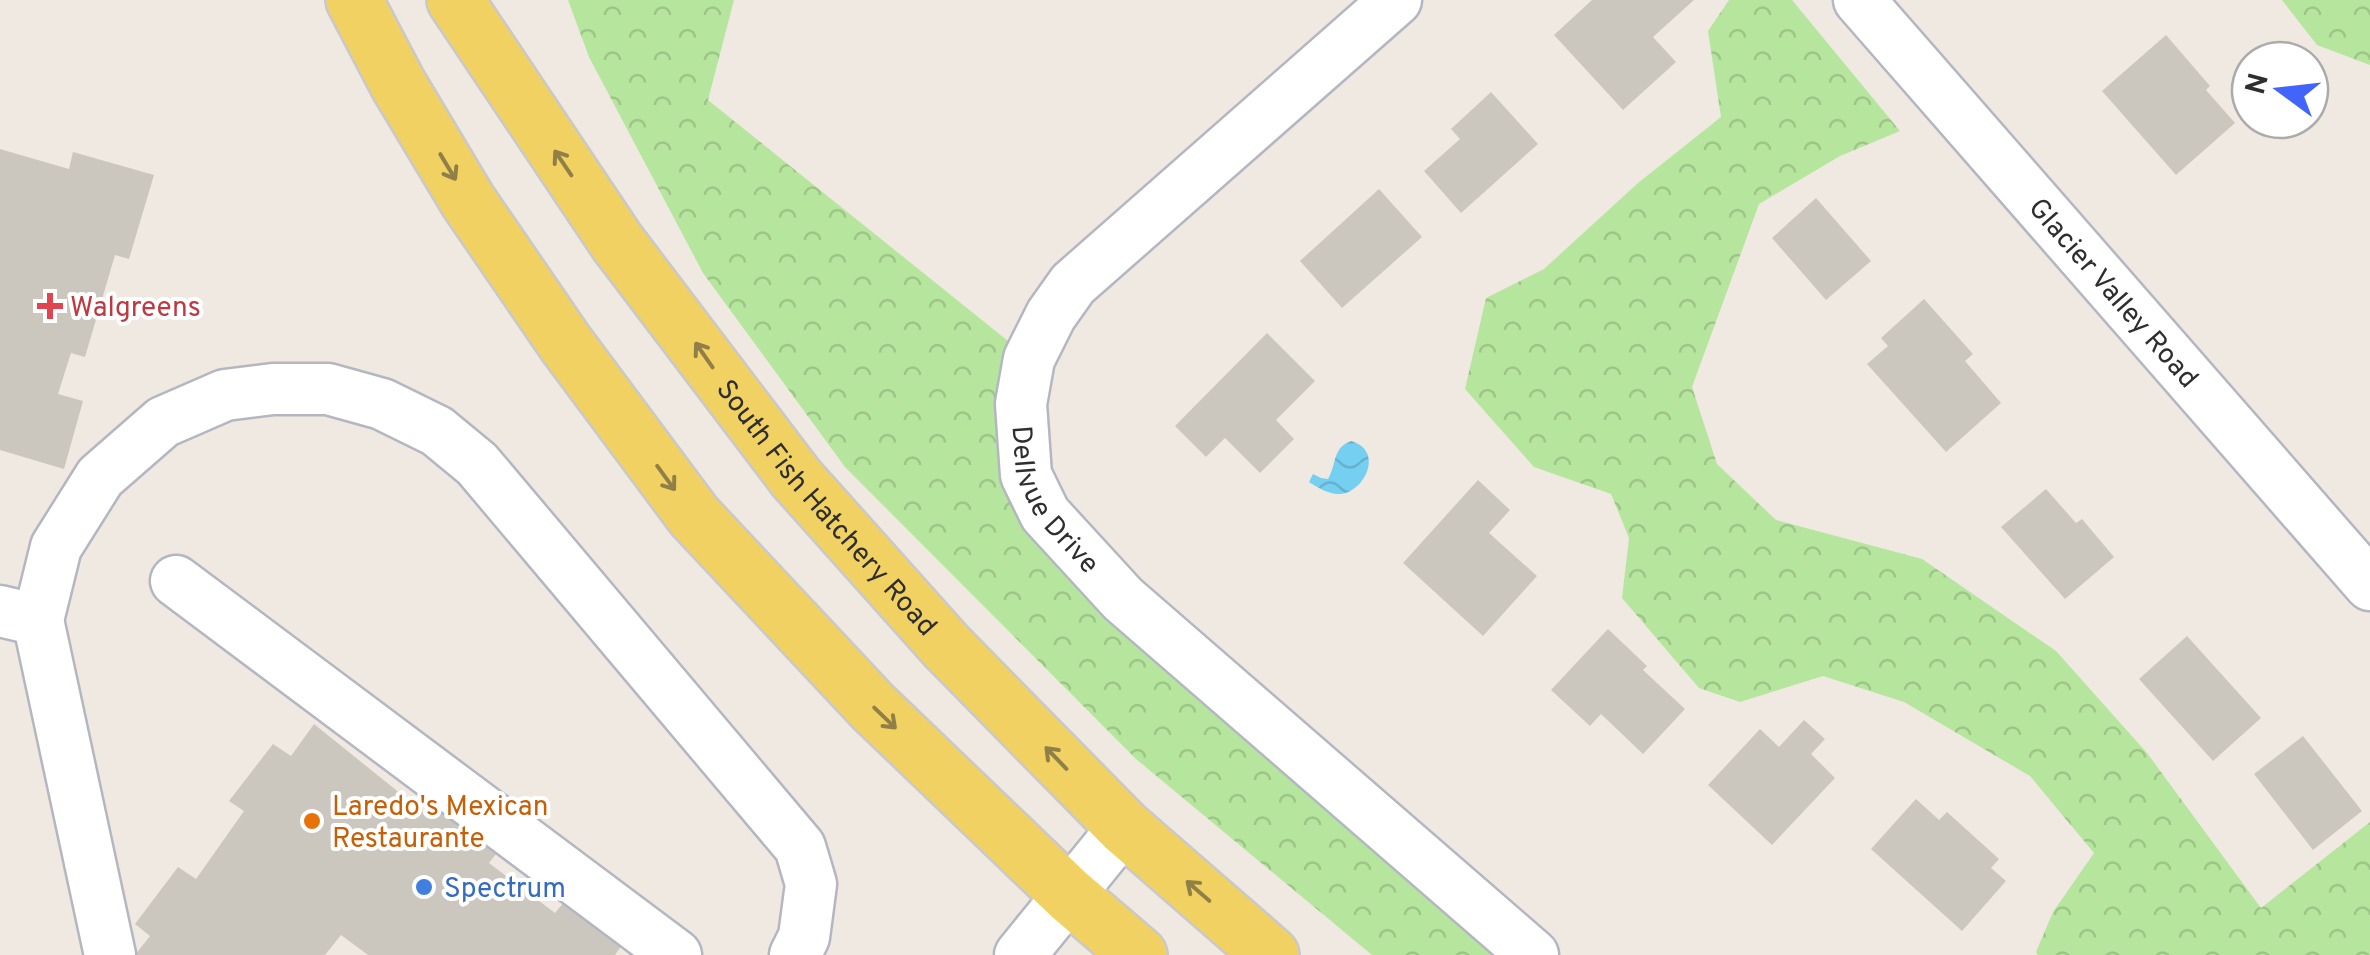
<svg xmlns="http://www.w3.org/2000/svg" width="2370" height="955" viewBox="0 0 2370 955" font-family="Overpass,sans-serif">
	<defs>
		<pattern id="forest-crowns" width="20" height="18" patternUnits="userSpaceOnUse" patternTransform="scale(2.5)"><rect width="20" height="18" fill="#b6e59e"/><path d="M2 6a3 3 0 1 1 6 0M12 15a3 3 0 1 1 6 0" fill="none" stroke="#9dc588"/></pattern>
		<pattern id="water-waves" width="16" height="10" patternUnits="userSpaceOnUse" patternTransform="scale(2.5)"><rect width="16" height="10" fill="#75cff0"/><path d="M0 5q4-4 8 0t8 0" fill="none" stroke="#66b2ce"/></pattern>
	</defs>
	<rect width="100%" height="100%" fill="#efe9e1"/>
	<!-- forest -->
	<path fill="url(#forest-crowns)" d="M568,0h166l-26,100 305,245 -5,141 495,469h-131l-236,-196 -291,-292 -142,-194 -114,-216z
		M1729,0h63l108,131 -60,25 -81,48 -67,183 25,77 59,56 146,39 134,92 91,102 114,155 109,-86v133h-332l-2,-3 17,-40 41,-59 -64,-77 -126,-74 -81,-26 -83,26 -41,-14 -77,-90 7,-60 -18,-44 -77,-27 -69,-78 21,-91 58,-29 94,-86 83,-66 -13,-86z
		M2282,0h88v65l-53,-20z"/>
	<!-- water -->
	<path fill="url(#water-waves)" d="M1351,441c35,10 12,54 -13,53 -10,0 -21,-7 -29,-12l4,-8 8,4 7,1c9,-15 4,-31 23,-38z"/>
	<!-- building -->
	<path fill="#cbc7bf" d="M1592,0h102l-41,37 23,25 -53,48 -69,-75z
		M2166,35l44,51 -4,4 29,33 -59,52 -74,-84z
		M1491,92l47,52 -77,69 -37,-42 36,-32 -9,-10z
		M0,149l69,20 4,-17 81,23 -25,84 -14,-4 -30,102 -14,-4 -13,41 25,7 -19,68 -64,-19z
		M1379,189l43,48 -80,71 -42,-47z
		M1816,198l55,63 -45,39 -54,-62z
		M1924,299l49,55 -8,7 36,42 -55,49 -79,-88 21,-18 -7,-8z
		M1267,333l48,48 -39,39 18,19 -34,34 -35,-35 -19,19 -31,-31z
		M1478,480l32,30 -21,23 48,43 -54,60 -80,-73z
		M2046,489l30,34 6,-4 32,38 -49,42 -64,-72z
		M1608,629l39,37 -4,4 42,39 -42,45 -42,-40 -11,12 -39,-36z
		M2187,636l74,82 -48,43 -74,-82z
		M1804,720l21,19 -14,15 24,24 -63,67 -64,-60 52,-56 19,18z
		M314,724l118,95 16,-16 55,42 -14,18 66,50 13,-16 58,42 -11,16h-247l-27,-20 -16,20h-190l15,-19 -15,-12 43,-57 18,12 48,-68 -15,-10 44,-57 18,12z
		M2303,736l59,75 -49,39 -59,-76z
		M1916,799l23,21 8,-8 52,47 -8,9 15,13 -44,50 -91,-82z"/>
	<g fill="none" stroke-linecap="round" stroke-linejoin="round">
		<defs>
			<g id="minor">
				<path id="s1" d="M1396,0l-323,284 -22,31 -22,44 -8,45 5,71 19,39 78,85 410,356"/>
				<path id="s2" d="M1859,0l511,585"/>
				<path d="M176,581l500,374"/>
				<path d="M0,611l38,9 18,-73 44,-70 63,-55 62,-27 48,-6h55l54,15 55,27 40,33 323,383 11,37 -7,53 -9,18"/>
				<path d="M38,620l72,335"/>
				<path d="M1020,955l104,-128"/>
			</g>
			<g id="major">
				<path d="M354,0l44,84 70,117 98,143 128,172 179,191 196,188 70,60"/>
				<path id="s3" d="M455,0l162,242 179,236 151,169 177,180 147,128"/>
			</g>
		</defs>
		<!-- minor casing -->
		<use href="#minor" stroke="#b4b7c1" stroke-width="55"/>
		<!-- major casing -->
		<use href="#major" stroke="#c9c9c9" stroke-width="60"/>
		<!-- minor -->
		<use href="#minor" stroke="#fff" stroke-width="50"/>
		<!-- major -->
		<use href="#major" stroke="#f2d163" stroke-width="55"/>
	</g>
	<!-- one-way arrows -->
	<defs><path id="oneway-shaft" d="M-6 0H5M1.5-3L5.5 0L1.5 3" fill="none" stroke-width="1.6" stroke-linecap="round" stroke-linejoin="round" transform="scale(2.5)"/></defs>
	<g stroke="#908048">
		<use href="#oneway-shaft" transform="translate(563 163) rotate(-124)"/>
		<use href="#oneway-shaft" transform="translate(448 167) rotate(59)"/>
		<use href="#oneway-shaft" transform="translate(704 355) rotate(-125)"/>
		<use href="#oneway-shaft" transform="translate(666 478) rotate(54)"/>
		<use href="#oneway-shaft" transform="translate(885 718) rotate(44)"/>
		<use href="#oneway-shaft" transform="translate(1056 758) rotate(-134)"/>
		<use href="#oneway-shaft" transform="translate(1198 891) rotate(-139)"/>
	</g>
	<!-- markers -->
	<path fill="#e0444e" stroke="#fff" stroke-width="4" d="M45 291h10v10h10v10h-10v10h-10v-10h-10v-10h10z"/>
	<circle fill="#e8710a" stroke="#fff" stroke-width="4" cx="312" cy="821" r="10"/>
	<circle fill="#3f7fe0" stroke="#fff" stroke-width="4" cx="424" cy="887" r="10"/>
	<g text-anchor="middle" stroke-width="8" stroke-linejoin="round" paint-order="stroke">
		<!-- street labels -->
		<g font-size="28" fill="#2e2e2e" stroke="#fff">
			<text dy="10" stroke="none"><textPath href="#s2" startOffset="388">Glacier Valley Road</textPath></text>
			<text dy="10" stroke="none"><textPath href="#s1" startOffset="668">Dellvue Drive</textPath></text>
			<text dy="10" stroke="none"><textPath href="#s3" startOffset="630">South Fish Hatchery Road</textPath></text>
		</g>
		<!-- health labels -->
		<g font-size="28" fill="#be3a42" stroke="#fff" text-anchor="start">
			<text x="70" y="316">Walgreens</text>
		</g>
		<!-- food labels -->
		<g font-size="28" fill="#c56008" stroke="#fff" text-anchor="start">
			<text x="332" y="815">Laredo's Mexican<tspan x="332" dy="32">Restaurante</tspan></text>
		</g>
		<!-- shop labels -->
		<g font-size="28" fill="#366cbe" stroke="#fff" text-anchor="start">
			<text x="444" y="897">Spectrum</text>
		</g>
	</g>
	<!-- north arrow -->
	<g transform="translate(2280 90) rotate(285)"><circle r="48" fill="#ffffff" stroke="#ababab" stroke-width="2.5"/>
	<path d="M0-8L18 38L0 25L-18 38Z" fill="#4264fb"/>
	<text y="-15" font-size="28" font-weight="bold" text-anchor="middle" fill="#2e2e2e">N</text>
	</g>
</svg>
